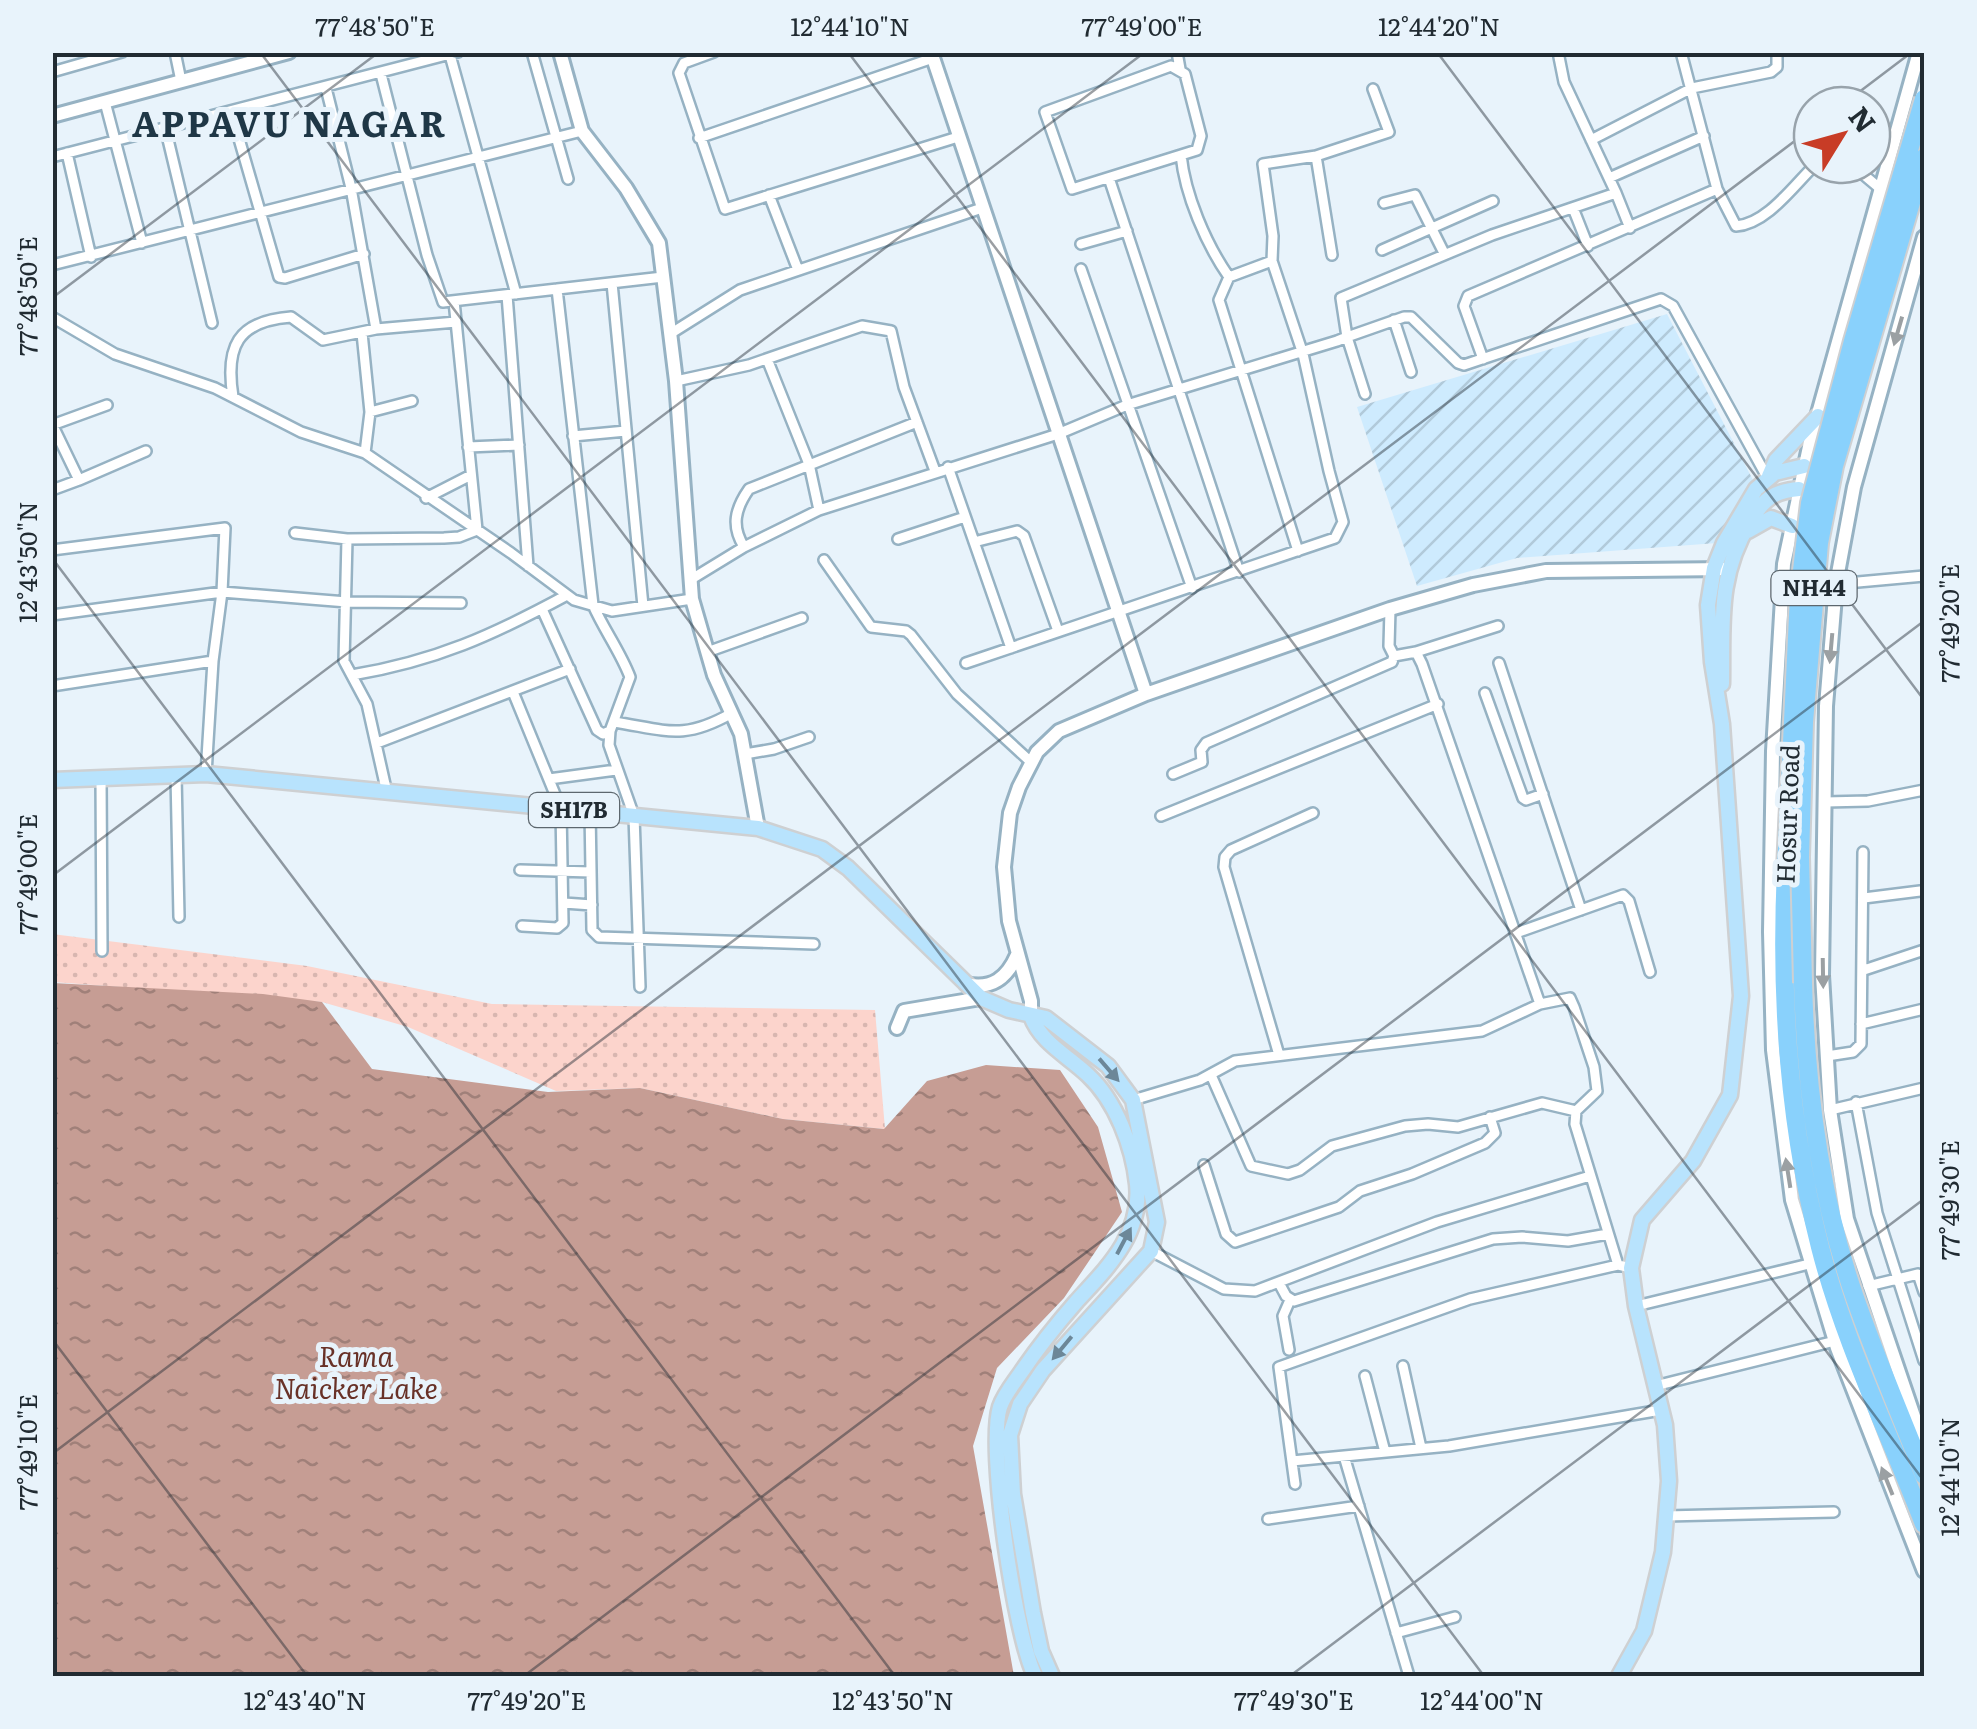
<svg xmlns="http://www.w3.org/2000/svg" width="1977" height="1729" viewBox="0 0 1977 1729" font-family="Literata,serif">
	<defs>
		<pattern id="industrial-furrows" width="10" height="10" patternUnits="userSpaceOnUse" patternTransform="scale(2.5)"><rect width="10" height="10" fill="#ceebfe"/><path d="M-1 1l2-2M0 10L10 0M9 11l2-2" fill="none" stroke="#b1cada"/></pattern>
		<pattern id="park-dots" width="8" height="8" patternUnits="userSpaceOnUse" patternTransform="scale(2.5)"><rect width="8" height="8" fill="#fcd4cc"/><path d="M2 2h.1M6 6h.1" fill="none" stroke="#d8b6b0" stroke-width="1.8" stroke-linecap="round"/></pattern>
		<pattern id="water-ripples" width="26" height="14" patternUnits="userSpaceOnUse" patternTransform="scale(2.5)"><rect width="26" height="14" fill="#c69d94"/><path d="M2 4q2-2 4 0t4 0M15 11q2-2 4 0t4 0" fill="none" stroke="#a08079"/></pattern>
	</defs>
	<rect width="100%" height="100%" fill="#e8f3fb"/>
	<!-- industrial -->
	<path fill="url(#industrial-furrows)" d="M1667,314l88,170 -38,59 -200,15 -100,28 -60,-179z"/>
	<!-- park -->
	<path fill="url(#park-dots)" d="M52,934l255,32 185,38 383,6 10,119 -102,-10 -143,-31 -84,3 -148,-64 -86,-25 -269,-20z"/>
	<!-- water -->
	<path fill="url(#water-ripples)" d="M53,983l210,11 59,8 50,67 176,23 92,-4 143,31 101,10 43,-48 59,-16 74,5 38,57 24,85 -58,86 -67,70 -24,78 41,230h-961z"/>
	<g fill="none" stroke-linecap="round" stroke-linejoin="round">
		<defs>
			<path id="street" d="M175,52l6,29
				M532,52l36,127
				M714,52l-30,11 -5,10 46,136 233,-72
				M1177,52l3,17
				M1681,52l36,137 19,37c31,-2 58,-41 79,-61
				M450,55l66,239
				M52,72l70,-20
				M381,74l46,181 16,47 220,-25
				M326,88l25,100 25,141
				M105,102l37,141
				M231,111l48,166 6,1 79,-24
				M165,127l47,196
				M699,138l234,-80
				M1591,140l101,-52 79,-16 6,-5v-15
				M67,153l24,104
				M1181,155l-109,34 -27,-77 126,-46 14,8 16,62 -4,14 -16,5c4,40 25,89 48,122l43,-16 1,-25 -10,-72 53,-8 73,-24 -16,-43
				M1316,156l16,99
				M52,157l406,-105
				M1852,165l31,26
				M1109,178l130,394
				M1609,178l95,-42
				M1616,193l14,35
				M769,195l29,75
				M1384,203l31,-8 29,58
				M1573,208l15,38
				M1081,244l46,-13
				M1382,250l111,-49
				M52,265l530,-134
				M1081,269l111,319
				M1229,277l-10,23 79,251
				M612,283l31,323
				M557,289l36,316c11,25 27,46 37,72l-20,54 -1,14 25,71 6,171
				M507,295l21,271
				M52,317l63,37 100,34 86,44 64,21 146,100 63,47 38,11 80,-12
				M1394,320l17,52
				M362,333l8,79 -5,41
				M670,334l70,-44 242,-82
				M767,359l42,105 10,46
				M1483,359l-19,-53 4,-10 249,-107
				M676,381l73,-16 113,-39 29,5 13,56 31,84
				M1365,394l-18,-57 57,-20h7l47,46 6,2 197,-66 12,7 94,171
				M233,397c-8,-50 4,-76 58,-80l32,23 53,-11 80,-7
				M370,412l42,-11
				M52,424l27,56 -27,10
				M52,425l55,-20
				M573,436l53,-5
				M468,447l51,-2
				M948,467l63,181
				M79,480l67,-29
				M426,498l45,-23
				M295,533l52,6 97,-1 15,-1 18,-7 -23,-229
				M347,539l-3,122 23,43 20,89
				M898,539l67,-22
				M974,542l43,-11 7,5 34,95
				M744,547c-13,-21 -9,-38 5,-58l168,-67
				M52,550l173,-22 -3,64 -9,69 -7,113
				M824,560l47,67 35,4 5,4 46,59 75,69
				M690,580l54,-33 75,-37 239,-76 69,-29 210,-64 10,-4 -6,-39 151,-63 124,-42 -52,-111 -6,-30
				M1836,584l88,-8
				M542,609l55,121 6,4 7,-3
				M1390,609l-1,37 5,10 22,-4 6,12 118,340 30,-6 4,9 20,60 3,24 -21,20 -1,13 43,141 13,3
				M52,615l170,-23 125,10 114,1
				M707,652l95,-34
				M1416,652l82,-26
				M966,663l369,-125 8,-16 -14,-51 -26,-117 -31,-93
				M1499,663l82,247
				M352,675c84,-14 141,-40 215,-80
				M52,686l161,-25
				M513,692l48,117 2,114 -6,5 -35,-2
				M1485,693l38,105 3,2 17,-6
				M614,722c52,8 69,19 118,-9
				M377,743l193,-74
				M745,754l29,-5 35,-12
				M1173,774l29,-12 -1,-12 5,-7 186,-81 2,-6
				M176,775l3,142
				M101,777l1,174
				M549,779l67,-9
				M1825,802l43,-1 56,-11
				M590,811l2,119 7,7 215,7
				M1161,816l277,-112
				M520,870l71,2
				M1864,898l56,-7
				M564,903l28,2
				M1516,933l107,-38 6,6 21,71
				M1864,970l60,-20
				M1861,1024l63,-15
				M1279,1055l-55,-188 1,-10 6,-7 82,-37
				M1827,1056l26,-4 8,-8 2,-192
				M1211,1075l40,91 37,8 12,-4 32,-24 73,-20 23,-2 30,3 84,-24 34,8
				M1133,1100l67,-20 35,-19 247,-30 58,-27
				M1856,1102l21,111 47,148
				M1830,1110l94,-22
				M1204,1165l22,69 9,8 104,-35 21,-16 52,-17 73,-31 10,-10 -5,-16
				M1151,1251l73,38 31,2 182,-69 153,-46
				M1279,1283l7,13 8,5 199,-62 29,-2 46,4 40,-7
				M1868,1286l50,-12 6,18
				M1636,1306l173,-42
				M1289,1350l-6,-34 7,-16
				M1403,1366l18,82
				M1365,1376l20,76
				M1655,1386l180,-45
				M1344,1456l65,220
				M1292,1461l157,-15 212,-36
				M1295,1484l-16,-117 191,-68 148,-34
				M1666,1516l168,-4
				M1268,1519l91,-13
				M1396,1633l59,-16"/>
			<path id="secondary" d="M560,52l22,79 44,57 33,55 17,138 16,218 22,76 27,59 17,94
				M931,52l215,642
				M1919,52l-109,390 -26,122 -11,187 -3,181 3,118 19,150 45,148 87,223
				M52,116l237,-64
				M1924,237l-70,250 -18,97 -10,122 -4,269 8,135 17,109 77,227
				M966,984c26,6 41,-6 51,-29
				M1031,1016v-15l-22,-80 -5,-54 6,-54 9,-26 18,-35 22,-21 87,-37 244,-85 83,-24 73,-14 182,-2
				M897,1028l7,-17 77,-13"/>
			<path id="primary" d="M1769,476l7,-16 42,-44
				M1748,531l23,-13 21,8
				M1722,684c1,-61 -5,-108 28,-162 13,-23 24,-31 49,-33
				M52,780l154,-6 552,54 64,21 26,19 133,130 28,12 37,8 62,48 25,34 24,122 -6,29 -108,119 -23,34 -10,31 3,59 20,119 8,38 11,25
				M1031,1016c10,27 36,39 57,59 28,26 45,72 49,109 5,51 -30,84 -61,118 -20,23 -39,47 -56,72 -7,10 -16,21 -20,33 -13,41 15,229 35,269
				M1619,1676l25,-45 19,-79 6,-71 -4,-56 -29,-119 -5,-38 11,-48 51,-59 37,-66 11,-99 -19,-272 -10,-62 -4,-57 6,-37 10,-25 32,-54 19,-16 29,-7"/>
			<path id="highway" d="M1786,869c-6,125 3,257 34,378 24,95 69,186 104,277
				M1803,983c3,106 17,215 52,315 21,60 46,118 69,177"/>
		</defs>
		<!-- street casing -->
		<use href="#street" stroke="#96b2c3" stroke-width="14"/>
		<!-- secondary casing -->
		<use href="#secondary" stroke="#96b2c3" stroke-width="18"/>
		<!-- primary casing -->
		<use href="#primary" stroke="#ced0d2" stroke-width="19"/>
		<!-- highway casing -->
		<use href="#highway" stroke="#ced0d2" stroke-width="22"/>
		<!-- street -->
		<use href="#street" stroke="#fff" stroke-width="9"/>
		<!-- secondary -->
		<use href="#secondary" stroke="#fff" stroke-width="12"/>
		<!-- primary -->
		<use href="#primary" stroke="#b8e3fd" stroke-width="14"/>
		<!-- highway -->
		<use href="#highway" stroke="#89d1fc" stroke-width="18"/>
		<defs>
			<path id="highway-bridge" d="M1786,869l13,-273 11,-93 43,-162 71,-242
				M1803,983l-3,-126 4,-135 15,-179 15,-77 90,-308"/>
		</defs>
		<!-- highway-bridge casing -->
		<use href="#highway-bridge" stroke="#ced0d2" stroke-width="22" stroke-linecap="butt"/>
		<!-- highway-bridge -->
		<use href="#highway-bridge" stroke="#89d1fc" stroke-width="18"/>
	</g>
	<!-- one-way arrows -->
	<defs><path id="oneway-solid" d="M-6-.8H1V-3.2L6.5 0L1 3.2V.8H-6Z" transform="scale(2.5)"/></defs>
	<g fill="#9ba0a3">
		<use href="#oneway-solid" transform="translate(1898 331) rotate(106)"/>
		<use href="#oneway-solid" transform="translate(1831 648) rotate(95)"/>
		<use href="#oneway-solid" transform="translate(1823 973) rotate(89)"/>
		<use href="#oneway-solid" transform="translate(1788 1173) rotate(-99)"/>
		<use href="#oneway-solid" transform="translate(1887 1481) rotate(-112)"/>
	</g>
	<g fill="#6c8798">
		<use href="#oneway-solid" transform="translate(1109 1070) rotate(49)"/>
		<use href="#oneway-solid" transform="translate(1124 1241) rotate(-62)"/>
		<use href="#oneway-solid" transform="translate(1062 1348) rotate(130)"/>
	</g>
	<!-- ticks -->
	<path fill="none" stroke="#212b32" stroke-width="2.5" stroke-opacity="0.45" d="M260,52l1224,1624M848,52l1076,1429M1437,52l487,648M1842,105l70,-53M52,298l327,-246M52,558l843,1118M52,876l1093,-824M52,1339l255,337M52,1454l1760,-1326M524,1676l1400,-1055M1290,1676l634,-477"/>
	<g text-anchor="middle" stroke-width="10" stroke-linejoin="round" paint-order="stroke">
		<!-- shield labels -->
		<g fill="#e8f3fb" stroke="#5d676e" stroke-width="2.5">
			<rect x="1771.5" y="571" width="85" height="34" rx="8"/>
			<rect x="529" y="793" width="90" height="34" rx="8"/>
		</g>
		<g font-size="22" font-weight="bold" fill="#212b32">
			<text x="1814" y="596">NH44</text>
			<text x="574" y="818">SH17B</text>
		</g>
		<!-- street labels -->
		<g font-size="25" fill="#212b32" stroke="#e8f3fb">
			<text transform="translate(1788 814) rotate(-88)" y="9">Hosur Road</text>
		</g>
		<!-- water labels -->
		<g font-size="28" font-style="italic" fill="#683127" stroke="#e8f3fb">
			<text x="356" y="1367">Rama<tspan x="356" dy="32">Naicker Lake</tspan></text>
		</g>
		<!-- district labels -->
		<g font-size="35" font-weight="bold" letter-spacing="2.5" fill="#1f3746" stroke="#e8f3fb">
			<text x="290" y="137">APPAVU NAGAR</text>
		</g>
	</g>
	<!-- border -->
	<rect width="1977" height="1729" fill="none" stroke="#e8f3fb" stroke-width="110"/>
	<!-- north arrow -->
	<g transform="translate(1842 135) rotate(53)"><circle r="48" fill="#e8f3fb" stroke="#98a3ab" stroke-width="2.5"/>
	<path d="M0-8L18 38L0 25L-18 38Z" fill="#c83c26"/>
	<text y="-15" font-size="28" font-weight="bold" text-anchor="middle" fill="#212b32">N</text>
	</g>
	<rect x="55" y="55" width="1867" height="1619" fill="none" stroke="#212b32" stroke-width="4"/>
	<g font-size="25" text-anchor="middle" fill="#212b32">
		<text x="375" y="36">77°48'50"E</text>
		<text x="850" y="36">12°44'10"N</text>
		<text x="1142" y="36">77°49'00"E</text>
		<text x="1439" y="36">12°44'20"N</text>
		<text transform="translate(28 296) rotate(-90)" y="9">77°48'50"E</text>
		<text transform="translate(28 562) rotate(-90)" y="9">12°43'50"N</text>
		<text transform="translate(1950 623) rotate(-90)" y="9">77°49'20"E</text>
		<text transform="translate(28 874) rotate(-90)" y="9">77°49'00"E</text>
		<text transform="translate(1950 1200) rotate(-90)" y="9">77°49'30"E</text>
		<text transform="translate(28 1452) rotate(-90)" y="9">77°49'10"E</text>
		<text transform="translate(1950 1477) rotate(-90)" y="9">12°44'10"N</text>
		<text x="305" y="1710">12°43'40"N</text>
		<text x="527" y="1710">77°49'20"E</text>
		<text x="893" y="1710">12°43'50"N</text>
		<text x="1294" y="1710">77°49'30"E</text>
		<text x="1482" y="1710">12°44'00"N</text>
	</g>
</svg>
